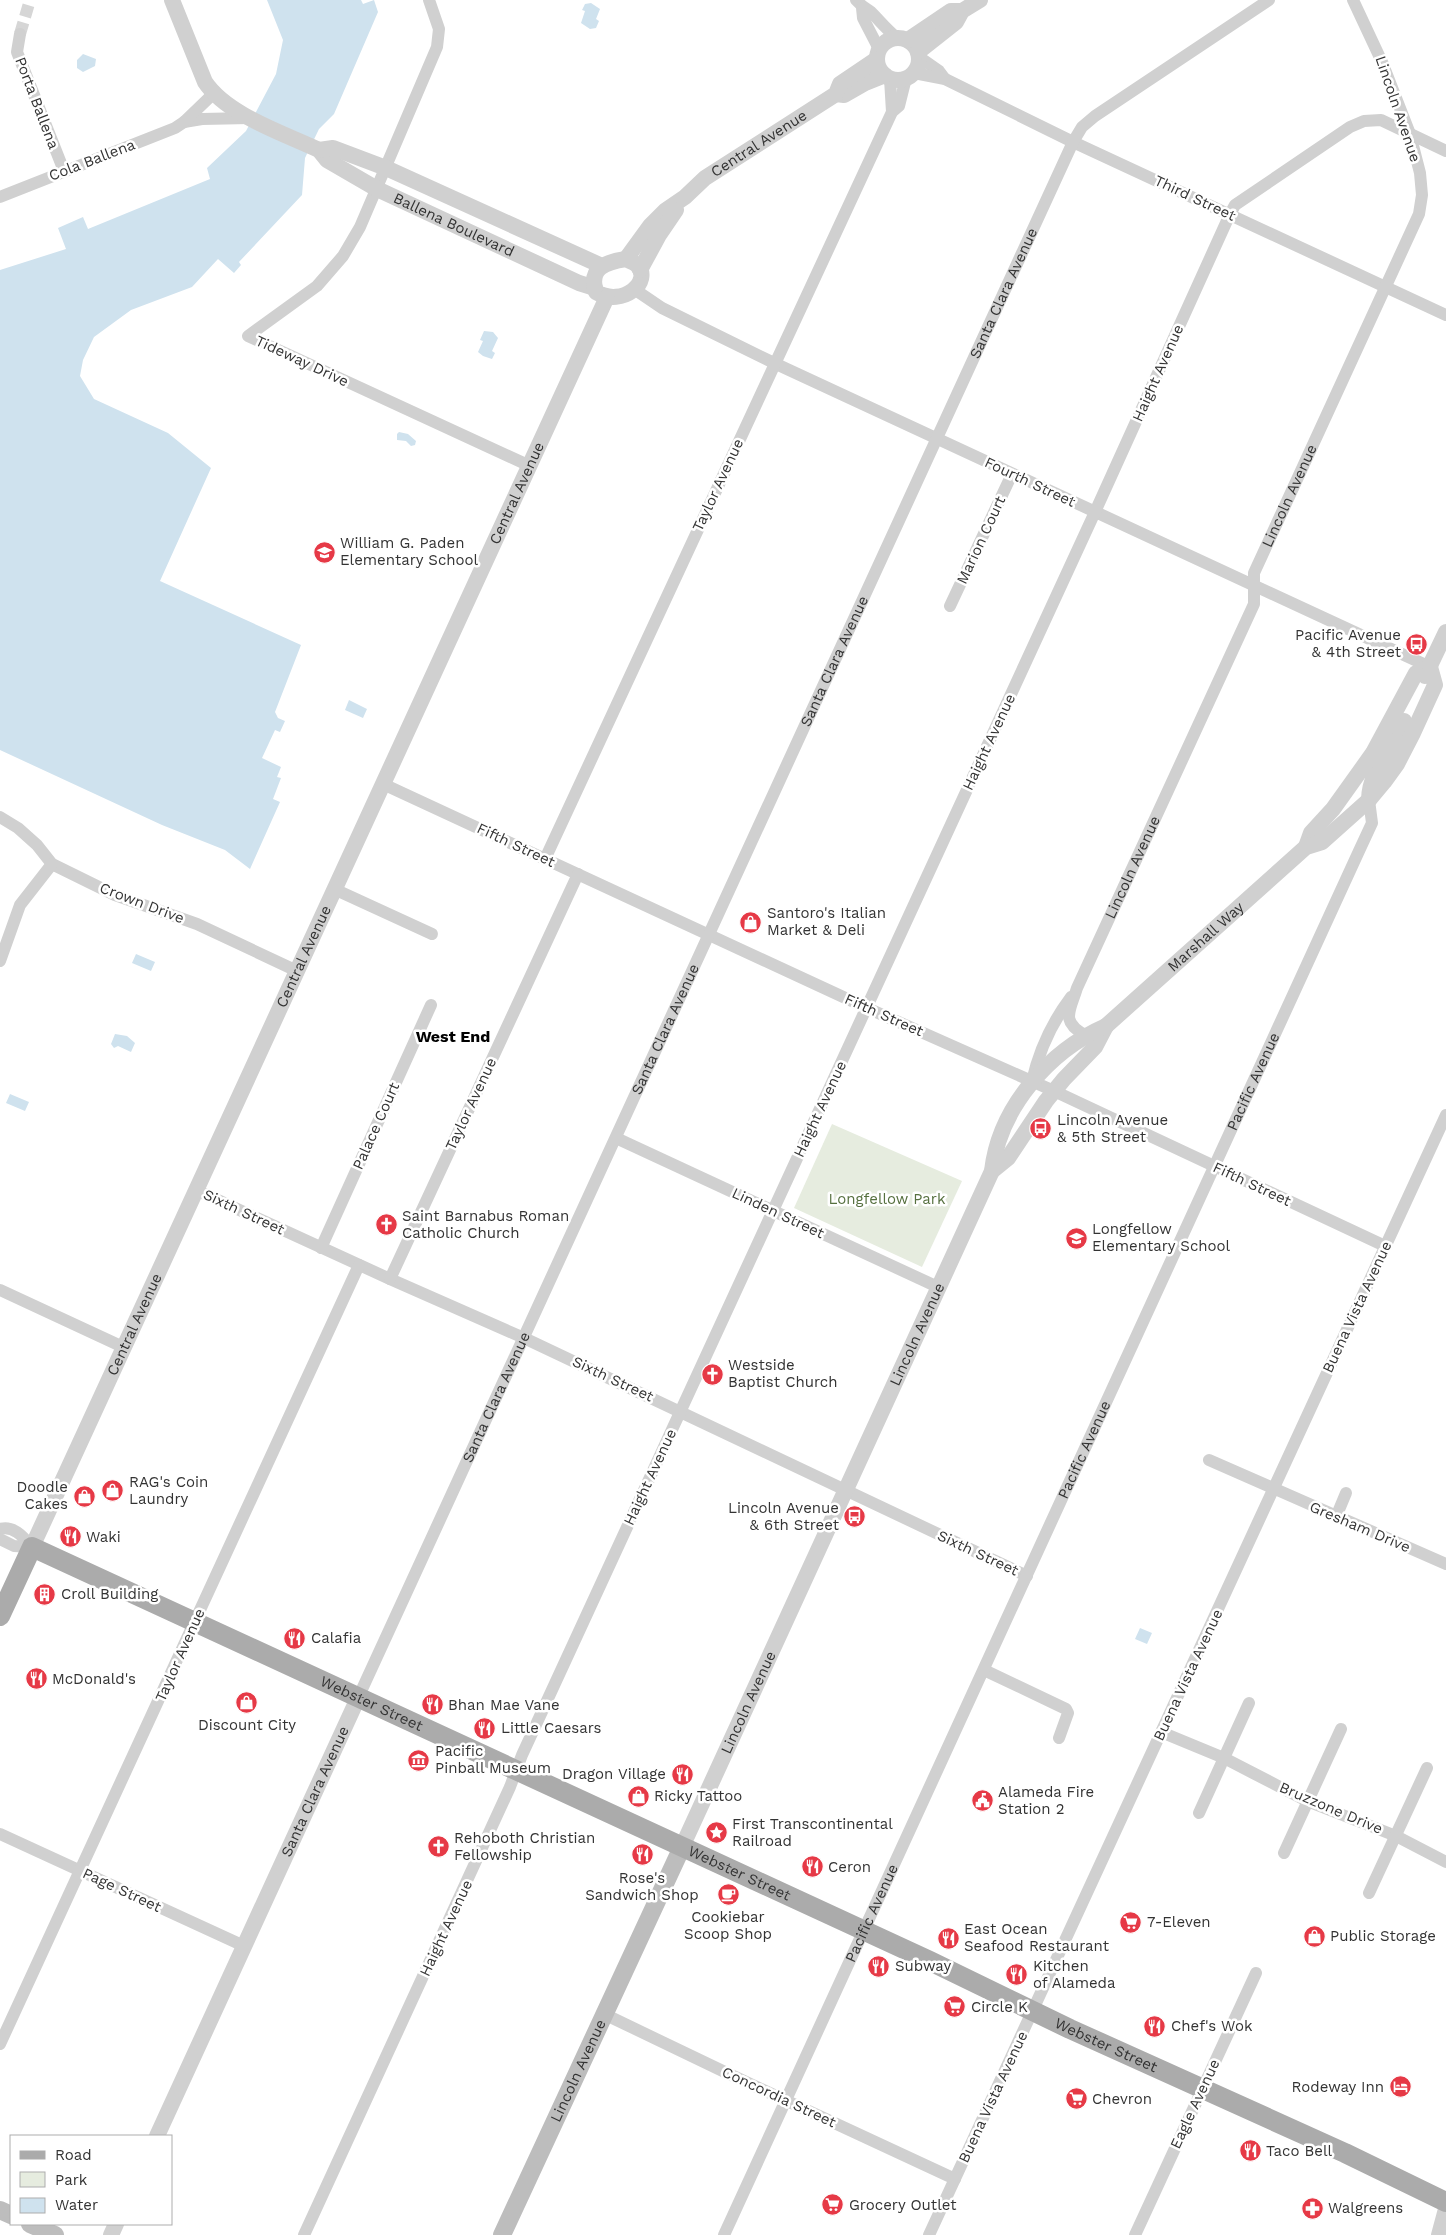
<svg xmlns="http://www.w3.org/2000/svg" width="1446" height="2235" viewBox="0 0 1446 2235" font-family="'Work Sans',sans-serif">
	<rect width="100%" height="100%" fill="#fff"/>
	<!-- green -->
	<path fill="#e6ecdf" d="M832,1124l130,57 -40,86 -128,-59z"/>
	<!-- water -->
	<path fill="#cfe2ee" d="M267,0h94l2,4 11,-4 4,12 -44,102 -15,15 -14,29 -3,37 -63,67 2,3 -7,8 -16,-14 -26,28 -61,23 -37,27 -11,23 -3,16 14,23 74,34 43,35 -51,113 141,64 -26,67 3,6 7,3 -5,11 -5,-2 -13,28 19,9 -4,10 4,1 -8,21 7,3 -30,67 -25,-19 -63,-25 -162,-75v-480l66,-21 -8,-21 25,-11 5,12 122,-50 -3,-11 39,-37 30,-57 7,-34z
		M591,3l9,6 -4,10 3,2 -3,7 -6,1 -9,-6 4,-12 -3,-1 3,-6z
		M83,54l13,5 -1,7 -12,6 -6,-4v-8z
		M484,331l9,1 5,6 -6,13 3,2 -3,6 -9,-3 -5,-4 5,-11 -3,-1z
		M399,432l9,2 8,7 -1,4 -4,1 -5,-5 -9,-1v-6z
		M349,700l18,9 -4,9 -18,-8z
		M136,954l19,8 -4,9 -19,-8z
		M115,1034l12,2 8,7 -4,9 -13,-6 -4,2 -3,-4z
		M10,1094l19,8 -4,9 -19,-8z
		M1140,1628l12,5 -5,11 -12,-5z"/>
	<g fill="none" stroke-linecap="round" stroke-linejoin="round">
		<!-- minor-tunnel -->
		<path stroke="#d6d6d6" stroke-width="12" stroke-dasharray="12 6" stroke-linecap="butt" d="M20,34l10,-34"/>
		<!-- minor -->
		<g stroke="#d0d0d0" stroke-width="12">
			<path d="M429,0l10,29 -2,18 -77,180 -17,29 -26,30 -69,50 282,130"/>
			<path d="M856,0c5,6 10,8 15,12 9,9 15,17 26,26"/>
			<path d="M862,8l1,10 16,31"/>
			<path d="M20,34l-3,18 47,119"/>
			<path d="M919,57l20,14 6,8"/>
			<path d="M914,73l31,6 128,63 373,173"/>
			<path d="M890,79l2,33"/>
			<path d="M184,122l18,-3 47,-1"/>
			<path d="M0,197l175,-69 9,-6 29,-28"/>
			<path d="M634,289l28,19 112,55 656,304"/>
			<path d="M950,606l62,-132"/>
			<path d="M383,784l484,224 187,83 331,155"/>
			<path d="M0,817l18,11 19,17 15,19 63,31 82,29 100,47"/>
			<path d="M545,859l347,-747 7,-6 7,-28"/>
			<path d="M334,889l98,45"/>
			<path d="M0,961l20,-56 32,-41"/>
			<path id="s1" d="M1085,1035c-25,-14 -15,-24 -8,-47l177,-384v-31l165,-359 3,-19 -2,-22 -10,-39 -28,-72 -29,-62"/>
			<path d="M1032,1081c7,-30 21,-60 39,-84"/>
			<path d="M616,1138l324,150"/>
			<path d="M196,1190l194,89 134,59 503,238"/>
			<path d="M321,1248l110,-243"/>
			<path d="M390,1279l188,-405"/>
			<path d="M0,1290l123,57"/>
			<path d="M1209,1460l237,104"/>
			<path d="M1336,1517l10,-24"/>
			<path d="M0,1529c14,-4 24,9 32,18"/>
			<path d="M0,1539l14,7 18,1"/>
			<path d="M984,1670l82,39 2,4 -9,25"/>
			<path id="s2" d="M358,1698l715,-1556 9,-15 13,-11 174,-116"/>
			<path d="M1161,1732l63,26 83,43 89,35 50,26"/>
			<path d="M1199,1813l50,-110"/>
			<path d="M0,1834l244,112"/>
			<path d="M1284,1853l57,-124"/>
			<path d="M1369,1893l58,-125"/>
			<path d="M604,2014l125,60 226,105"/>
			<path d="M0,2044l359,-779"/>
			<path d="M304,2235l206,-448 12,-32 573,-1243 135,-298 5,-9 115,-78 14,-6 17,-1 65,31"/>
			<path id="s3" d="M724,2235l635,-1384 13,-28 -3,-23"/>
			<path d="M929,2235l517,-1120"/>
			<path d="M1135,2235l121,-262"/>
		</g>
		<!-- tertiary -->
		<g stroke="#d0d0d0" stroke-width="16">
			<path id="s4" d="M172,0l33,82c22,33 78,51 114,68l8,10 50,29 202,94 16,5"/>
			<circle cx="898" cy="59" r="21"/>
			<path d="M908,40l43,-29h11"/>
			<path d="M918,52l38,-30 6,-11 18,-11"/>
			<path d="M836,94l8,1 21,-12 20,-8"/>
			<path d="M319,150l14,-2 53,20 216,98"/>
			<path id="s5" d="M626,259l24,-33 16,-16 19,-13 20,-19 131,-84 4,-10 37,-25"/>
			<path d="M626,259c3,2 8,3 11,6 16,16 -14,43 -41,27 -8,-24 10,-30 30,-33z"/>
			<path d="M640,270l19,-35 17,-25"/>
			<path d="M1425,676l21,-44"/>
			<path d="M1369,800c0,-28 23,-54 35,-79"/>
			<path d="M1306,847l5,-14 22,-24 40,-56 43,-80 14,-6"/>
			<path d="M992,1171l16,-13 38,-57 18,-22 31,-32 11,-21"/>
			<path id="s6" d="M32,1547l575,-1250"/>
			<path id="s7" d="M682,1847l310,-676c7,-63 57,-120 114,-145l200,-179 16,-5 47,-42 15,-18 13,-18 16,-31 22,-48 -5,-18"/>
			<path id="s8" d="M157,2136l201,-438"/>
			<path d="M111,2235l5,-11"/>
			<path d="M1439,2235l7,-26"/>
		</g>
		<!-- secondary -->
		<g stroke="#bdbdbd" stroke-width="18">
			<path d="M0,2210l11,5"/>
			<path d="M30,2224l25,11"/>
			<path id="s9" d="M502,2235l180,-388"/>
		</g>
		<!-- primary -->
		<path stroke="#ababab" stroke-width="20" id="s10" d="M0,1616l32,-69 898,414 140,68 275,124 101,49"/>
	</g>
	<!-- icons -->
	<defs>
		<symbol id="school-disc" viewBox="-11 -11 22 22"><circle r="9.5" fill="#e63946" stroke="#fff"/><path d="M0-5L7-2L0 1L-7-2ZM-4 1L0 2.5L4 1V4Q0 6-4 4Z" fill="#fff"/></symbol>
		<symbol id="bus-disc" viewBox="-11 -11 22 22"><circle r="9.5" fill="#e63946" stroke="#fff"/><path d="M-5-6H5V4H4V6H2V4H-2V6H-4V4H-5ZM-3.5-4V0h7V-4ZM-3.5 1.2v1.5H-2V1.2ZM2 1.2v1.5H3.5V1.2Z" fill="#fff"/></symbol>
		<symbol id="shop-disc" viewBox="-11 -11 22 22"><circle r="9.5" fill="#e63946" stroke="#fff"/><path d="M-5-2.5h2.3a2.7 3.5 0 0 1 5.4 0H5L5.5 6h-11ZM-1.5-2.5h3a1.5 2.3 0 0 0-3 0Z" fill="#fff"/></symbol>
		<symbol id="church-disc" viewBox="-11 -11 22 22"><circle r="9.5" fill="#e63946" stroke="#fff"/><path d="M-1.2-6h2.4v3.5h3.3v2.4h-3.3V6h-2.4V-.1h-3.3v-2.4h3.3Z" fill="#fff"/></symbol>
		<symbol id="restaurant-disc" viewBox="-11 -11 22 22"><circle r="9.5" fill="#e63946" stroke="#fff"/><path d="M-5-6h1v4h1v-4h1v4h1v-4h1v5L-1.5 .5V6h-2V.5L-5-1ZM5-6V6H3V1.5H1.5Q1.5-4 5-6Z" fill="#fff"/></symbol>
		<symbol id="building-disc" viewBox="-11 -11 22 22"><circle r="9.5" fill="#e63946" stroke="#fff"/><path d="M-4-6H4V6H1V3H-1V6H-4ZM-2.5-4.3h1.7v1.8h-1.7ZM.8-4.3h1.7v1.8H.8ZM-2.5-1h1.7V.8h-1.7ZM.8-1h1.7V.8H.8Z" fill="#fff"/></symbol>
		<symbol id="museum-disc" viewBox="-11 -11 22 22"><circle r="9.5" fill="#e63946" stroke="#fff"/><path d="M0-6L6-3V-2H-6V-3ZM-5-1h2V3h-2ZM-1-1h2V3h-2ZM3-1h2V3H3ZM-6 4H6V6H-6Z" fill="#fff"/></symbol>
		<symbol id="civic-disc" viewBox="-11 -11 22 22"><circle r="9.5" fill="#e63946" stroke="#fff"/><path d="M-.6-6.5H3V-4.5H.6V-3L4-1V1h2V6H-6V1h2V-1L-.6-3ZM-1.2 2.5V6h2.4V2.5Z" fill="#fff"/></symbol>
		<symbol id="sight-disc" viewBox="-11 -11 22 22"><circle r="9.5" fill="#e63946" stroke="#fff"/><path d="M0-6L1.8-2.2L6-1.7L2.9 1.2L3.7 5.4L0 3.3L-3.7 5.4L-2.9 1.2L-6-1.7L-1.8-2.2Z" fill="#fff"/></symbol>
		<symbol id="cafe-disc" viewBox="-11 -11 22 22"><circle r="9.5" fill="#e63946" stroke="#fff"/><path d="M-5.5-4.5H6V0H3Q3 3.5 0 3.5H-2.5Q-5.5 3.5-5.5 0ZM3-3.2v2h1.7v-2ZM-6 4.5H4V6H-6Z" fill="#fff"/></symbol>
		<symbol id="supermarket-disc" viewBox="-11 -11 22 22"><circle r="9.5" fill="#e63946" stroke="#fff"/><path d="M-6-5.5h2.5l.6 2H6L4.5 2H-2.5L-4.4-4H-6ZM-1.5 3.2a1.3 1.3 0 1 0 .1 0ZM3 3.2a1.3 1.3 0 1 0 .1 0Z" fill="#fff"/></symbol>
		<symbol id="hotel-disc" viewBox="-11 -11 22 22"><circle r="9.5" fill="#e63946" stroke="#fff"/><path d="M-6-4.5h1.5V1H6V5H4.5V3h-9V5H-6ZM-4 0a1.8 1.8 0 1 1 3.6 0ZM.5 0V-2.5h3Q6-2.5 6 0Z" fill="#fff"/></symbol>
		<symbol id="pharmacy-disc" viewBox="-11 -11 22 22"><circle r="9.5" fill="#e63946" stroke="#fff"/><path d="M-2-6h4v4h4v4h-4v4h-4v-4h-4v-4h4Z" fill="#fff"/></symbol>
	</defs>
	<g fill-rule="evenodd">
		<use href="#school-disc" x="312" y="540" width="25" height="25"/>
		<use href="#bus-disc" x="1404" y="632" width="25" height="25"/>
		<use href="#shop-disc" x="738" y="910" width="25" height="25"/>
		<use href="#bus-disc" x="1028" y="1116" width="25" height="25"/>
		<use href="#church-disc" x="374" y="1212" width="25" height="25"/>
		<use href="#school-disc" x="1064" y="1226" width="25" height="25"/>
		<use href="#church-disc" x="700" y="1362" width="25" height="25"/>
		<use href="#shop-disc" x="100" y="1478" width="25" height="25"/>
		<use href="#shop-disc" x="72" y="1484" width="25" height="25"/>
		<use href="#bus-disc" x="842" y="1504" width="25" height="25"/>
		<use href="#restaurant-disc" x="58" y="1524" width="25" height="25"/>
		<use href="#building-disc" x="32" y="1582" width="25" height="25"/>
		<use href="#restaurant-disc" x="282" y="1626" width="25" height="25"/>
		<use href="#restaurant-disc" x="24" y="1666" width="25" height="25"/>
		<use href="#shop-disc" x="234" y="1690" width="25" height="25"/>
		<use href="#restaurant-disc" x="420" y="1692" width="25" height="25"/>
		<use href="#restaurant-disc" x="472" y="1716" width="25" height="25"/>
		<use href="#museum-disc" x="406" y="1748" width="25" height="25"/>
		<use href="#restaurant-disc" x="670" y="1762" width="25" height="25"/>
		<use href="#shop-disc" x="626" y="1784" width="25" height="25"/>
		<use href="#civic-disc" x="970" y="1788" width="25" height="25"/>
		<use href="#sight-disc" x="704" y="1820" width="25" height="25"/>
		<use href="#church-disc" x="426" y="1834" width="25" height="25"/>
		<use href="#restaurant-disc" x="630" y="1842" width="25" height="25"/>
		<use href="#restaurant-disc" x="800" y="1854" width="25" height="25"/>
		<use href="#cafe-disc" x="716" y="1882" width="25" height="25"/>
		<use href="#supermarket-disc" x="1118" y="1910" width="25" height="25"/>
		<use href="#shop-disc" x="1302" y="1924" width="25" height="25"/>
		<use href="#restaurant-disc" x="936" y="1926" width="25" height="25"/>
		<use href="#restaurant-disc" x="866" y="1954" width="25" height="25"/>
		<use href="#restaurant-disc" x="1004" y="1962" width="25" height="25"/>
		<use href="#supermarket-disc" x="942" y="1994" width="25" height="25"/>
		<use href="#restaurant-disc" x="1142" y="2014" width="25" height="25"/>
		<use href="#hotel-disc" x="1388" y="2074" width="25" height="25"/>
		<use href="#supermarket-disc" x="1064" y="2086" width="25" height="25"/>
		<use href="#restaurant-disc" x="1238" y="2138" width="25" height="25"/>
		<use href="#supermarket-disc" x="820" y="2192" width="25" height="25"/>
		<use href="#pharmacy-disc" x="1300" y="2196" width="25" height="25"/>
	</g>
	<g text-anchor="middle" stroke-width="5" stroke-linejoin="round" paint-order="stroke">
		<!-- street labels -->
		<g font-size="15" fill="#333" stroke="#fff">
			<text transform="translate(37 103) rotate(69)" y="5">Porta Ballena</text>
			<text transform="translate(1398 109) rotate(71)" y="5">Lincoln Avenue</text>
			<text dy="5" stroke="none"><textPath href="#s5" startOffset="178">Central Avenue</textPath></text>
			<text transform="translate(92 160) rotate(-21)" y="5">Cola Ballena</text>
			<text transform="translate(1195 198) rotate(25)" y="5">Third Street</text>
			<text dy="5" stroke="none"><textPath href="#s4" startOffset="378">Ballena Boulevard</textPath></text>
			<text dy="5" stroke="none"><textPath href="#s2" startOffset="1546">Santa Clara Avenue</textPath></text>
			<text transform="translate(302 361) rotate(25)" y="5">Tideway Drive</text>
			<text transform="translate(1158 373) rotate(-66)" y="5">Haight Avenue</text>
			<text transform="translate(1030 482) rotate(25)" y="5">Fourth Street</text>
			<text transform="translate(718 485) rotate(-65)" y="5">Taylor Avenue</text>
			<text dy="5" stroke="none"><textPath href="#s6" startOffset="1160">Central Avenue</textPath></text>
			<text dy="5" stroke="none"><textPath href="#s1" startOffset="594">Lincoln Avenue</textPath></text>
			<text transform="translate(981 540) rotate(-65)" y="5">Marion Court</text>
			<text dy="5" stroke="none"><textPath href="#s2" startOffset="1141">Santa Clara Avenue</textPath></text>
			<text transform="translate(989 742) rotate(-65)" y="5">Haight Avenue</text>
			<text transform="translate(516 845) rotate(25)" y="5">Fifth Street</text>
			<text dy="5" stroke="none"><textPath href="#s1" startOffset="188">Lincoln Avenue</textPath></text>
			<text transform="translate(142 903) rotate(21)" y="5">Crown Drive</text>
			<text dy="5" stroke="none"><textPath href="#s7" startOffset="1070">Marshall Way</textPath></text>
			<text dy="5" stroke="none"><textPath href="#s6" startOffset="650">Central Avenue</textPath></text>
			<text transform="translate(884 1015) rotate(24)" y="5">Fifth Street</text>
			<text dy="5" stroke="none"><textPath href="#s2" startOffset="736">Santa Clara Avenue</textPath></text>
			<text dy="5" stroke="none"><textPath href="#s3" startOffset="1269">Pacific Avenue</textPath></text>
			<text transform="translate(471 1104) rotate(-65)" y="5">Taylor Avenue</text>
			<text transform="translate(820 1109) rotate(-65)" y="5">Haight Avenue</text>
			<text transform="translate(376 1126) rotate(-66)" y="5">Palace Court</text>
			<text transform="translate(1252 1184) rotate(25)" y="5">Fifth Street</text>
			<text transform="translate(244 1212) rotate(25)" y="5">Sixth Street</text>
			<text transform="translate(778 1213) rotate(25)" y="5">Linden Street</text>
			<text transform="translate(1357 1307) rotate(-65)" y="5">Buena Vista Avenue</text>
			<text dy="5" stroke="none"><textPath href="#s6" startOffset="245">Central Avenue</textPath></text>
			<text dy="5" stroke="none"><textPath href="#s7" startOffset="564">Lincoln Avenue</textPath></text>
			<text transform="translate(613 1379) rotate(25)" y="5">Sixth Street</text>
			<text dy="5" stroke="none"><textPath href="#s2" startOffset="331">Santa Clara Avenue</textPath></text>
			<text dy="5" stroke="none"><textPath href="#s3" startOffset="864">Pacific Avenue</textPath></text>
			<text transform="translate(650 1477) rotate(-65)" y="5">Haight Avenue</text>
			<text transform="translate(1360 1527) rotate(23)" y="5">Gresham Drive</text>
			<text transform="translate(978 1553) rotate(25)" y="5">Sixth Street</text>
			<text transform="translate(180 1655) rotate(-66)" y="5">Taylor Avenue</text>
			<text transform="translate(1188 1675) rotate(-65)" y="5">Buena Vista Avenue</text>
			<text dy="5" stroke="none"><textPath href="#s7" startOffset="159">Lincoln Avenue</textPath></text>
			<text dy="5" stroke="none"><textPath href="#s10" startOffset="450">Webster Street</textPath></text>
			<text dy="5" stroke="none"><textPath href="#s8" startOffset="379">Santa Clara Avenue</textPath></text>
			<text transform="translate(1331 1808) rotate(23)" y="5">Bruzzone Drive</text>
			<text dy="5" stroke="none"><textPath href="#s10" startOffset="855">Webster Street</textPath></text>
			<text transform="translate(122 1890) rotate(25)" y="5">Page Street</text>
			<text dy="5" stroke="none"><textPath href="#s3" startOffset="354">Pacific Avenue</textPath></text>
			<text transform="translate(446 1928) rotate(-65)" y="5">Haight Avenue</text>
			<text dy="5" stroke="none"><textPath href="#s10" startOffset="1260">Webster Street</textPath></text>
			<text dy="5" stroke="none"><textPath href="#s9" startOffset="181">Lincoln Avenue</textPath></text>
			<text transform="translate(779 2097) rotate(25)" y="5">Concordia Street</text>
			<text transform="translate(993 2097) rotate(-65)" y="5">Buena Vista Avenue</text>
			<text transform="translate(1195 2104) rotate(-65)" y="5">Eagle Avenue</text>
		</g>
		<!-- poi labels -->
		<g font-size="15" fill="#333" stroke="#fff" text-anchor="start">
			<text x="340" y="548">William G. Paden<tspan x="340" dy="17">Elementary School</tspan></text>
			<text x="1401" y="640" text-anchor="end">Pacific Avenue<tspan x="1401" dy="17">&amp; 4th Street</tspan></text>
			<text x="767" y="918">Santoro's Italian<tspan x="767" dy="17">Market &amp; Deli</tspan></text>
			<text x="1057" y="1125">Lincoln Avenue<tspan x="1057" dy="17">&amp; 5th Street</tspan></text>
			<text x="402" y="1221">Saint Barnabus Roman<tspan x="402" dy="17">Catholic Church</tspan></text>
			<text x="1092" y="1234">Longfellow<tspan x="1092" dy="17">Elementary School</tspan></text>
			<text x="728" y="1370">Westside<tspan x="728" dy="17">Baptist Church</tspan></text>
			<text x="129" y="1487">RAG's Coin<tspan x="129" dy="17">Laundry</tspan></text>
			<text x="68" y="1492" text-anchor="end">Doodle<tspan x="68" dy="17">Cakes</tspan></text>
			<text x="839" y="1513" text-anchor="end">Lincoln Avenue<tspan x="839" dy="17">&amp; 6th Street</tspan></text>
			<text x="86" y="1542">Waki</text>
			<text x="61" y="1599">Croll Building</text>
			<text x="311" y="1643">Calafia</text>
			<text x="52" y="1684">McDonald's</text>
			<text x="448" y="1710">Bhan Mae Vane</text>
			<text x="247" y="1730" text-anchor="middle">Discount City</text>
			<text x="501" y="1733">Little Caesars</text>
			<text x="435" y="1756">Pacific<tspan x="435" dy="17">Pinball Museum</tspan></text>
			<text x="666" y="1779" text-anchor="end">Dragon Village</text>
			<text x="998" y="1797">Alameda Fire<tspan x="998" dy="17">Station 2</tspan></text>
			<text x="654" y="1801">Ricky Tattoo</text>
			<text x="732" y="1829">First Transcontinental<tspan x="732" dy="17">Railroad</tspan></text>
			<text x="454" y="1843">Rehoboth Christian<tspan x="454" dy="17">Fellowship</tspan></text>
			<text x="828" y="1872">Ceron</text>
			<text x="642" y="1883" text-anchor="middle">Rose's<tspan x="642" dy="17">Sandwich Shop</tspan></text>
			<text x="728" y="1922" text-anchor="middle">Cookiebar<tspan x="728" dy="17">Scoop Shop</tspan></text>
			<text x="1147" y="1927">7-Eleven</text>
			<text x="964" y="1934">East Ocean<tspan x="964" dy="17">Seafood Restaurant</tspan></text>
			<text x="1330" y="1941">Public Storage</text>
			<text x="895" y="1971">Subway</text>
			<text x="1033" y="1971">Kitchen<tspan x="1033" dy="17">of Alameda</tspan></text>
			<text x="971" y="2012">Circle K</text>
			<text x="1171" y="2031">Chef's Wok</text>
			<text x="1384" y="2092" text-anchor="end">Rodeway Inn</text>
			<text x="1092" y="2104">Chevron</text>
			<text x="1266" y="2156">Taco Bell</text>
			<text x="849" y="2210">Grocery Outlet</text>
			<text x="1328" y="2213">Walgreens</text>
		</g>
		<!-- park labels -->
		<g font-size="15" fill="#56703f" stroke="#fff">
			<text x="887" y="1204">Longfellow Park</text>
		</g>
		<!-- neighbourhood labels -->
		<g font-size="16" font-weight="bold" fill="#000" stroke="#fff">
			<text x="453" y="1042">West End</text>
		</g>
	</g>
	<!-- legend -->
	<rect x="10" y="2135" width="162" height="90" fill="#ffffff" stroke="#adadad"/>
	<rect x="20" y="2151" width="25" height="8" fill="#ababab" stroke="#adadad"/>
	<text x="55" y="2160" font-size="15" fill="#333333">Road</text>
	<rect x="20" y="2172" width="25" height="15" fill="#e6ecdf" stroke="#adadad"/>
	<text x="55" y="2185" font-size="15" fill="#333333">Park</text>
	<rect x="20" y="2198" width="25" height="15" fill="#cfe2ee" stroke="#adadad"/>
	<text x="55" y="2210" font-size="15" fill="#333333">Water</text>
</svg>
